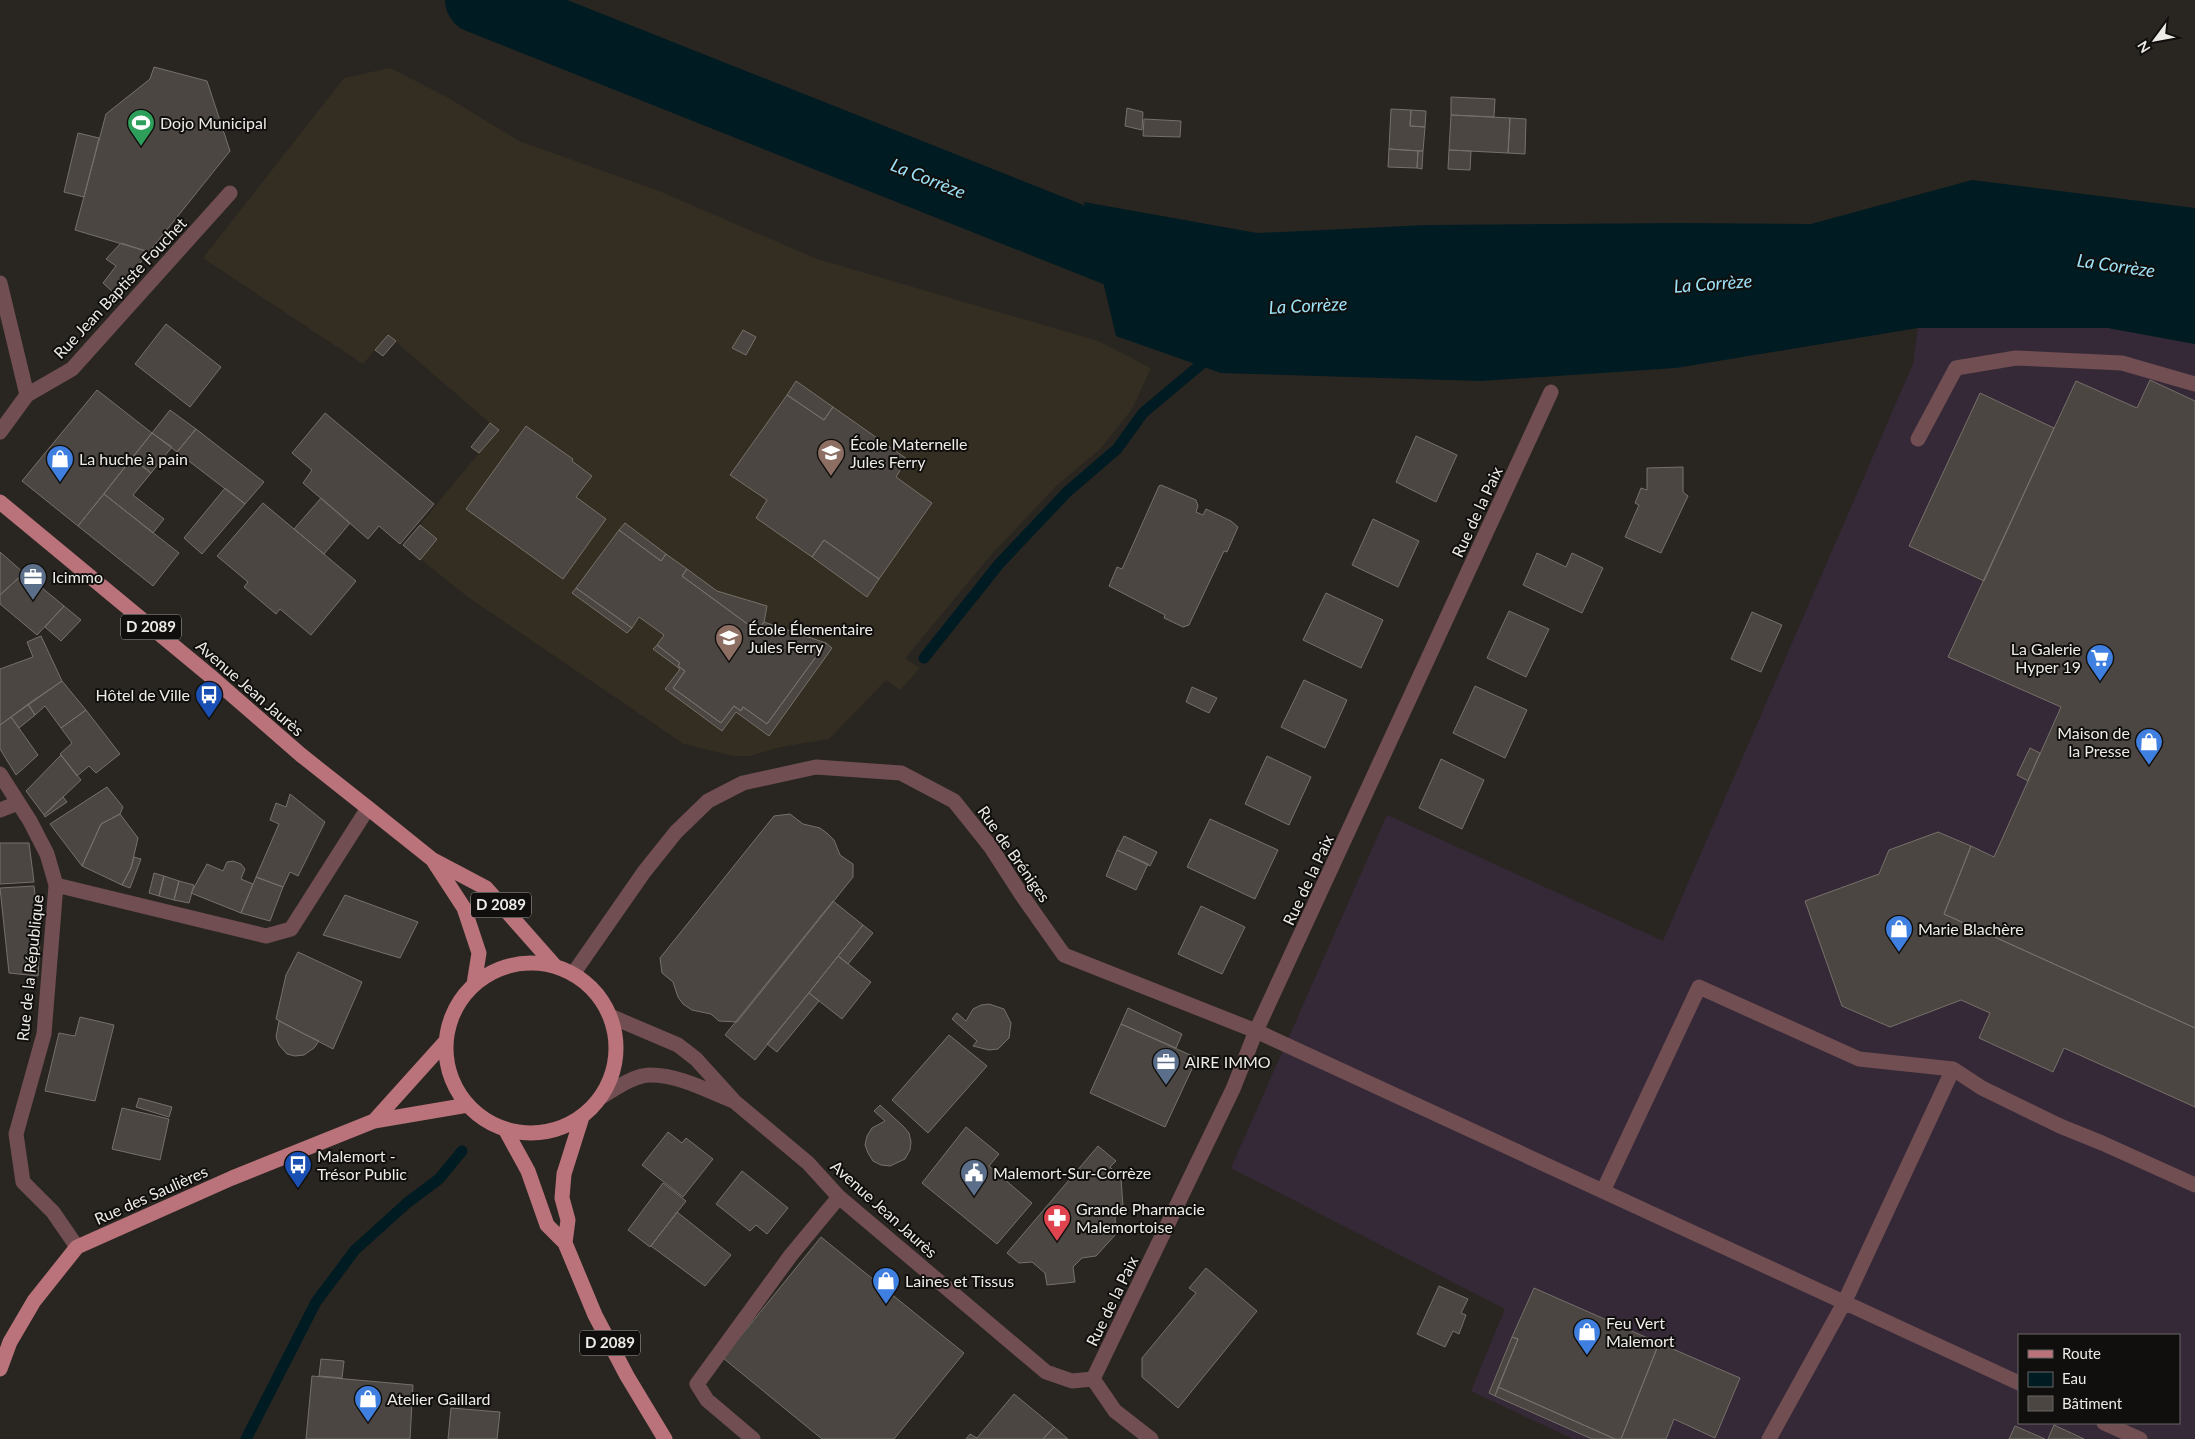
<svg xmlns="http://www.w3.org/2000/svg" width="2195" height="1439" viewBox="0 0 2195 1439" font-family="Lato,sans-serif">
	<rect width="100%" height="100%" fill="#292621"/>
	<!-- commercial -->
	<path fill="#352938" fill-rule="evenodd" d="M1918,328h190l87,16v1095h-622l-102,-48 34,-82 -274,-141 156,-353 276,126 250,-577zM2019,1335h160v88h-160z"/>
	<!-- built -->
	<path fill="#342e22" d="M390,68l55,28 74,45 140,50 158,68 281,82 53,27 -19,41 -32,40 -44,37 -66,70 -74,89 -11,14 15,9 -20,22 -14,-10 -57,59 -49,8 -30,9h-17l-49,-12 -216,-147 -65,-52 95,-115 -110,-95 -25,29 -160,-106 141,-180z"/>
	<!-- water -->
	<path fill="#011b22" d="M1972,180l223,28v136l-87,-16h-190l-242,40 -195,13 -260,-8 -105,-37 -32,-134 173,31 170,-8 253,-2 131,1z"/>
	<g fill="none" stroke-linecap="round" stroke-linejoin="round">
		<!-- stream -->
		<path stroke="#011b22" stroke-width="11" d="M924,658l75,-94 68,-72 50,-43 26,-36 68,-57
			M246,1439l70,-137 39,-52 52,-47 32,-24 23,-28"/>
		<!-- river -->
		<path stroke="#011b22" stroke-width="66" d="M478,0l702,279"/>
	</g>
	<!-- building -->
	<path fill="#4b4641" stroke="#76706a" d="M154,67l53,14 23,70 -81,101 -74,-22 31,-116 44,-35z
		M1451,97l44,2 -1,18 -43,-2z
		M1127,108l16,4 -1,18 -17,-4z
		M1391,109l20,1 -1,16 15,1 -2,24 -34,-2z
		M1411,110l15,1 -1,16 -15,-1z
		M1451,115l59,3 -2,35 -59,-3z
		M1510,118l16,1 -1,35 -17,-1z
		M1144,119l37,2 -1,16 -37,-1z
		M78,133l21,5 -15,59 -20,-5z
		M1389,149l29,2 -1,17 -29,-1z
		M1449,150l22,1 -1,19 -22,-1z
		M1418,151h5l-1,18 -5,-1z
		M121,243l28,9 -34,42 -12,-11 13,-17 -10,-7z
		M166,324l55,43 -31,40 -55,-43z
		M743,330l13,7 -10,18 -14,-7z
		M388,335l8,6 -13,15 -8,-6z
		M2150,380l45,21v627l-251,-114 27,-68 23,11 67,-150 -113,-50 128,-276 61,27z
		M796,381l37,26 -9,13 -37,-25z
		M97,390l55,43 -74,93 -56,-45z
		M1980,393l74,35 -70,153 -75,-35z
		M787,395l37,25 9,-13 74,52 -11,18 36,26 -53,76 -55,-39 -12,17 -56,-39 11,-18 -37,-25z
		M170,410l26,19 -19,23 -25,-19z
		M325,413l109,91 -34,40 -21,-18 -11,13 -65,-56 9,-13 -20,-17z
		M490,423l9,7 -20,23 -8,-6z
		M526,426l47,33 -1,2 20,15 -16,21 30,22 -43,60 -97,-70z
		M196,429l68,53 -19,22 -68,-52z
		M152,433l20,14 -21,26 -19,-15z
		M1416,436l41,19 -21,47 -40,-20z
		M132,458l19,15 -18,22 31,24 -11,14 -49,-39z
		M1683,467v25l5,4 -27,57 -36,-16 14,-32 -4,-2 6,-15 6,2v-22z
		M1161,485l35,15 2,6 -2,6 7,3 3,-6 25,12 7,6 -11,25 -3,-1 -35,74 -6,2 -19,-9 1,-3 -56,-29 8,-19 5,2 37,-83z
		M225,488l20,16 -43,50 -18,-16z
		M104,494l75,59 -26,33 -75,-60z
		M321,498l29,25 -26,31 -30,-25z
		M263,503l93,78 -45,54 -31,-26 -4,5 -32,-27 4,-5 -31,-26z
		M1373,519l46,22 -21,46 -46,-22z
		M625,523l41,31 -5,7 -42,-31z
		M420,525l17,14 -17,21 -17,-15z
		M619,530l42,31 5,-7 21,15 -5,7 75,55 7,-9 62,21 -59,81 -24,-17 -2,4 -7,-5 -13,17 -48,-35 12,-17 -7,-5 2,-3 -23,-18 7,-10 -25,-18 -7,11 -56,-40z
		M824,540l55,39 -12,18 -55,-40z
		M0,552l24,21 -24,22z
		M1537,553l29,14 6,-14 31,15 -21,45 -59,-28z
		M687,569l30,22 50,15 -3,16 -7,9 -75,-55z
		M24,573l40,33 -27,29 -37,-31v-9z
		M576,588l56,40 -5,5 -55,-40z
		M1326,593l57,27 -22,48 -58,-28z
		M64,606l17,14 -20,21 -16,-14z
		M1509,611l40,18 -23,48 -39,-19z
		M1752,612l30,13 -21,47 -30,-13z
		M41,636l21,45 -62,44v-56l33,-12 -6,-15z
		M826,643l6,5 -63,88 -33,-24 -14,19 -57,-42 15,-20 -27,-20 4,-4 23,18 -2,3 7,5 -12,17 48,35 13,-17 7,5 2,-4 24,17z
		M1304,680l43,20 -22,48 -44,-21z
		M62,681l24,29 -25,18 -16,-22 -10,9 -7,-11z
		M1475,686l52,24 -22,48 -52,-25z
		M1192,687l25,11 -8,15 -23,-11z
		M28,704l7,11 -16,13 -8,-11z
		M86,710l34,44 -24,19 -7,-7 -12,10 -17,-22 12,-11 -11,-15z
		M11,717l27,38 -22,20 -16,-26v-24z
		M2030,748l10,5 -12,28 -11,-6z
		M61,755l20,25 -37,35 -18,-24z
		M1267,756l44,21 -22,48 -44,-21z
		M1441,759l43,21 -22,49 -43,-21z
		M107,787l16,20 -3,7 -19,10 -19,42 -32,-42z
		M290,794l35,28 -27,54 -8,-4 -7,15 -27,-10 23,-53 -9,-4 6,-17 10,4z
		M63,797l4,5 -22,15 -1,-2z
		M120,814l18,24 -7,30 -9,17 -40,-19 19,-42z
		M790,814l13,10 17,4 8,6 6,6 6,15 13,9v13l-116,145 -18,-1 -8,-7 -19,-4 -9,-6 -5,-7 -5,-15 -11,-9 -2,-15 114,-142z
		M1210,819l68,31 -23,49 -68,-32z
		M1938,832l33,14 -27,68 251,114v79l-131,-59 -11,24 -74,-34 11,-25 -29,-13 -71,27 -48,-21 -37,-105 74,-27 10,-24z
		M1124,836l33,16 -7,14 -33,-16z
		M0,843h29l5,39 -34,2z
		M1117,850l31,14 -12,26 -30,-14z
		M134,857l7,2 -11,29 -8,-3 9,-17z
		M233,861l8,3 4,5 -4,10 12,5 -12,29 -50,-20 16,-29 16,7 4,-9z
		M154,873l10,3 -5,20 -10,-3z
		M164,876l15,5 -5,19 -15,-4z
		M256,877l27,10 -13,34 -29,-8z
		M179,881l15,4 -5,18 -15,-3z
		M34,886l6,54 -2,36 -29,-3 -9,-85z
		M345,895l73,27 -18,36 -77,-23z
		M833,901l30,24 -108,135 -30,-25z
		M1201,906l44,21 -23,47 -44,-20z
		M863,925l10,8 -25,31 -10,-8z
		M298,952l64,30 -29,67 -57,-30 10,-44z
		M838,956l33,26 -29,37 -33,-26z
		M809,993l10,8 -42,51 -10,-8z
		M989,1004l15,5 7,14 -2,15 -11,11 -9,1 -16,-4 4,-5 -25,-22 5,-6 9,8 7,-12 8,-4z
		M1128,1008l54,26 -6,14 -55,-24z
		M80,1017l34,8 -19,76 -50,-10 14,-58 16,3z
		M279,1021l25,13 15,7 -5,7 -10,7 -9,1 -8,-2 -8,-9 -3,-8z
		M1121,1024l76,34 -32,69 -75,-34z
		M949,1035l38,31 -59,67 -36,-33z
		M139,1098l33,9 -3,10 -33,-10z
		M880,1105l23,21 6,7 2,9 -1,8 -5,9 -15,7 -9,-1 -8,-4 -5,-8 -3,-8 2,-9 5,-8 13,-7 -11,-10z
		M122,1108l47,11 -9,41 -48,-11z
		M966,1127l33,27 -10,12 43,37 -35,41 -75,-61z
		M668,1132l14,11 4,-5 27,21 -30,38 -41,-32z
		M1098,1146l18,15 -6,6 11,11 2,29 -8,11 1,16 -20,22 -14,2 -9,9 2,15 -28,3 -2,-12 -13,-11 -13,1 -12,-10z
		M742,1171l46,37 -21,26 -11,-9 -6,6 -34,-27z
		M663,1183l23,18 -36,46 -22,-17z
		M677,1212l54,43 -26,31 -54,-40z
		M821,1237l143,116 -70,86h-72l-99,-81z
		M1206,1268l51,43 -79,97 -36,-31v-19l54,-65 -7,-5z
		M1439,1286l29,13 -7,14 5,2 -7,19 -6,-3 -8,16 -28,-13z
		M1534,1288l125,55 -38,96h-6l-117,-52 20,-48 -6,-2z
		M1512,1337l6,2 -23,57 -6,-3z
		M1659,1343l81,35 -25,60 -41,-19 -8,20h-45z
		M321,1359l23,2 -2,17 -23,-2z
		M312,1376l101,9 -3,54h-104z
		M1498,1387l117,52h-23l-97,-43z
		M1014,1394l40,33 -11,12h-77l4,-5 7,4z
		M451,1408l49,4 -3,27h-49z
		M2054,1425l30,14h-36z
		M2015,1426l30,13h-36z
		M1054,1427l14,12h-25z"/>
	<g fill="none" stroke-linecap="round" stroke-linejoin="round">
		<!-- minor -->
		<path stroke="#714e51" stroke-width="15" d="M0,283l27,112 -27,37
			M27,395l45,-26 158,-176
			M1918,439l38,-71 60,-10 106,5 73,21
			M0,774l30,47 17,33 9,31 -12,149 -28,100 7,48 30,30 24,35
			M0,810l18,-7
			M56,885l210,51 25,-7 77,-121
			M573,974l71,-102 32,-40 32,-31 35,-18 73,-16 85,6 53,28 36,45 31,48 43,61 192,76 763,352
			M610,1016l68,29 18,14 39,43 73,61 31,34 207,175 26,9 21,-2
			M601,1097c14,-8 33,-22 49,-22 29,0 56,15 81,25
			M1603,1191l96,-204 160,72 94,10 29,19 78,38 42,17 93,42
			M1093,1379l140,-290 23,-58 295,-639
			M1093,1379l22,32 36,28
			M2104,1423l36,16
			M753,1439l-46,-39 -10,-16 94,-129 48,-58
			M1769,1439l75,-136 109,-234"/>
		<!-- major -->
		<path stroke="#ba737a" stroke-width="15" d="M0,502l209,173 92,80 67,53 65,52 53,28 69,78
			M434,862l30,46 15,45 -5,31
			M446 1048a85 85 0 1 1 170 0a85 85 0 1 1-170 0Z
			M374,1121l72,-80
			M505,1129l23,42 19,54 18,18 30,72 32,61 38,63
			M565,1243l3,-23 -6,-22 2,-24 18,-57
			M0,1369l10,-27 24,-41 43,-54 155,-69 142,-57 94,-16"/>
	</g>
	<!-- icons -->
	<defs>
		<symbol id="stadium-pin" viewBox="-11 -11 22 30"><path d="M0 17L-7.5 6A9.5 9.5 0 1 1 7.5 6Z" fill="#2e9e5b" stroke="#110f0d"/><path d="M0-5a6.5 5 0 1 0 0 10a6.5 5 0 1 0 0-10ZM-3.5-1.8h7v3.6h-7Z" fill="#fff"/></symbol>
		<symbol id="school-pin" viewBox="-11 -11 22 30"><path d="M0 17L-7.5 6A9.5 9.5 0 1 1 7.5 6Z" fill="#8d6e63" stroke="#110f0d"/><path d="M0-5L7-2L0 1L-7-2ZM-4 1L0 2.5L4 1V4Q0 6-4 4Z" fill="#fff"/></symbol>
		<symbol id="shop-pin" viewBox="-11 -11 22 30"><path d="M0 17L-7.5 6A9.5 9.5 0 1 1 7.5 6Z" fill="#3f7fe0" stroke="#110f0d"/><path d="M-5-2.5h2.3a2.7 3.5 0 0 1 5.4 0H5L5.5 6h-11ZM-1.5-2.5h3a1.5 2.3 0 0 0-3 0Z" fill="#fff"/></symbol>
		<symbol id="office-pin" viewBox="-11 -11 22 30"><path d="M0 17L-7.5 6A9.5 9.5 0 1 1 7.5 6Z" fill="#5c6f8a" stroke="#110f0d"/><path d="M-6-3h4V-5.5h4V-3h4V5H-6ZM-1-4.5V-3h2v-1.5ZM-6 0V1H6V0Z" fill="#fff"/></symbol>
		<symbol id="supermarket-pin" viewBox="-11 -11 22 30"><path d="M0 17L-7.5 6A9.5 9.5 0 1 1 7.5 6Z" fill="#3f7fe0" stroke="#110f0d"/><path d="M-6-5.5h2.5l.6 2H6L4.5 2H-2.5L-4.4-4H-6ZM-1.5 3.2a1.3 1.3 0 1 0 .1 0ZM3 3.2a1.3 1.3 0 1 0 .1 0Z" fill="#fff"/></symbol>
		<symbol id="bus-pin" viewBox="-11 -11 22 30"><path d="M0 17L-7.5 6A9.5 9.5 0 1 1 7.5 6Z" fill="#1a4fb4" stroke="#110f0d"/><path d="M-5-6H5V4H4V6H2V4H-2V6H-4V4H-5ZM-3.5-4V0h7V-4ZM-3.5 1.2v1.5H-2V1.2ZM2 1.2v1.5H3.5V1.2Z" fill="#fff"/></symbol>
		<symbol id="civic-pin" viewBox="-11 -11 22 30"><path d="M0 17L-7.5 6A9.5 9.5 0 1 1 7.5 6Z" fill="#5c6f8a" stroke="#110f0d"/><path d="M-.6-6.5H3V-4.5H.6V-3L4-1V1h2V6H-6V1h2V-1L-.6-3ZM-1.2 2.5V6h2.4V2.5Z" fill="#fff"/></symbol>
		<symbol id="pharmacy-pin" viewBox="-11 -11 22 30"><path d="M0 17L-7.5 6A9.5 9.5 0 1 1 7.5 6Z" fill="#e0444e" stroke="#110f0d"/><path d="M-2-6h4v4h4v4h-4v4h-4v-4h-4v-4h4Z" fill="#fff"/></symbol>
	</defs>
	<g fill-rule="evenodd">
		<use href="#stadium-pin" x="125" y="107" width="32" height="43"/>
		<use href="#school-pin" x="815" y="437" width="32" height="43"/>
		<use href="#shop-pin" x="44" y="443" width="32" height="43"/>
		<use href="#office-pin" x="17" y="561" width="32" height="43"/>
		<use href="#school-pin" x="713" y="622" width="32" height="43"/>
		<use href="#supermarket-pin" x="2084" y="642" width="32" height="43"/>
		<use href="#bus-pin" x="193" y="679" width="32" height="43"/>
		<use href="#shop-pin" x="2133" y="726" width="32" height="43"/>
		<use href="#shop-pin" x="1883" y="913" width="32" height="43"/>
		<use href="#office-pin" x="1150" y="1046" width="32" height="43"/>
		<use href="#bus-pin" x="282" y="1149" width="32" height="43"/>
		<use href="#civic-pin" x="958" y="1157" width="32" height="43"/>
		<use href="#pharmacy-pin" x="1041" y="1202" width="32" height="43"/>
		<use href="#shop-pin" x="870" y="1265" width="32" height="43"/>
		<use href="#shop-pin" x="1571" y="1316" width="32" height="43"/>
		<use href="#shop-pin" x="352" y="1383" width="32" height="43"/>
	</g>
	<g text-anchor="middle" stroke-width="4" stroke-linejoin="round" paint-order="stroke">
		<!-- shield labels -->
		<g fill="#110f0d" stroke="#aba9a6" stroke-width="1">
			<rect x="121" y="614.5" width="60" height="25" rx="4"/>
			<rect x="471" y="892.5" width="60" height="25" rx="4"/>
			<rect x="580" y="1330.5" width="60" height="25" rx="4"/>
		</g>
		<g font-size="15" font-weight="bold" fill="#edebe7">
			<text x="151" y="632">D 2089</text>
			<text x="501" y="910">D 2089</text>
			<text x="610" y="1348">D 2089</text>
		</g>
		<!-- poi labels -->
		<g font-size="16" fill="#edebe7" stroke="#110f0d" text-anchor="start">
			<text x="160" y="129">Dojo Municipal</text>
			<text x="850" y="450">École Maternelle<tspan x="850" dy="18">Jules Ferry</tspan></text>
			<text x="79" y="465">La huche à pain</text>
			<text x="52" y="583">Icimmo</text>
			<text x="748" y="635">École Élementaire<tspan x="748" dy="18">Jules Ferry</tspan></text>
			<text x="2081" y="655" text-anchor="end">La Galerie<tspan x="2081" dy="18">Hyper 19</tspan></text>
			<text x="190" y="701" text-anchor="end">Hôtel de Ville</text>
			<text x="2130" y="739" text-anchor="end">Maison de<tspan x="2130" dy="18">la Presse</tspan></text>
			<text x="1918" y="935">Marie Blachère</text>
			<text x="1185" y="1068">AIRE IMMO</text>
			<text x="317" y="1162">Malemort -<tspan x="317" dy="18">Trésor Public</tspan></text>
			<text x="993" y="1179">Malemort-Sur-Corrèze</text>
			<text x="1076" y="1215">Grande Pharmacie<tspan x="1076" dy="18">Malemortoise</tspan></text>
			<text x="905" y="1287">Laines et Tissus</text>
			<text x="1606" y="1329">Feu Vert<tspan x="1606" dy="18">Malemort</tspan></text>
			<text x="387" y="1405">Atelier Gaillard</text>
		</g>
		<!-- street labels -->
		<g font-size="16" fill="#edebe7" stroke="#110f0d">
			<text transform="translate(120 288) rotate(-47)" y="6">Rue Jean Baptiste Fouchet</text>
			<text transform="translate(1477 512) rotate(-65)" y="6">Rue de la Paix</text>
			<text transform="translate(250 688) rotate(41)" y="6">Avenue Jean Jaurès</text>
			<text transform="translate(1014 854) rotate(55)" y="6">Rue de Bréniges</text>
			<text transform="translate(1308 880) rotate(-65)" y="6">Rue de la Paix</text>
			<text transform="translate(30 968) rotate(-84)" y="6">Rue de la République</text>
			<text transform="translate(151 1195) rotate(-24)" y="6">Rue des Saulières</text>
			<text transform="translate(884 1209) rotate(42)" y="6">Avenue Jean Jaurès</text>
			<text transform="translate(1112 1301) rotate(-64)" y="6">Rue de la Paix</text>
		</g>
		<!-- water labels -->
		<g font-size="18" font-style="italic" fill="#9de2f8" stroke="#110f0d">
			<text transform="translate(928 179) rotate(22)" y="6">La Corrèze</text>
			<text transform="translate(2116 266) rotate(8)" y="6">La Corrèze</text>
			<text transform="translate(1713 284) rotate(-4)" y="6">La Corrèze</text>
			<text transform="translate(1308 306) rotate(-3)" y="6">La Corrèze</text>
		</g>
	</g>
	<!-- legend -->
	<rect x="2018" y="1334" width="162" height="90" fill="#110f0d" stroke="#696764"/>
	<rect x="2028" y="1350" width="25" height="8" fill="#ba737a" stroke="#696764"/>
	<text x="2062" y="1359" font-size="15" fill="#edebe7">Route</text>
	<rect x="2028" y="1372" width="25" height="15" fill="#011b22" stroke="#696764"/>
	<text x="2062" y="1384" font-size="15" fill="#edebe7">Eau</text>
	<rect x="2028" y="1396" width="25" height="15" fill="#4b4641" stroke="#696764"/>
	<text x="2062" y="1409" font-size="15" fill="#edebe7">Bâtiment</text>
	<!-- north arrow -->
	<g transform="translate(2155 40) rotate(238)" stroke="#110f0d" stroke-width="4" paint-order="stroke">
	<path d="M0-4L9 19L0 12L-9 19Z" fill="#edebe7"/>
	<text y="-8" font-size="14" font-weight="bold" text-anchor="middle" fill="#edebe7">N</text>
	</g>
</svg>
